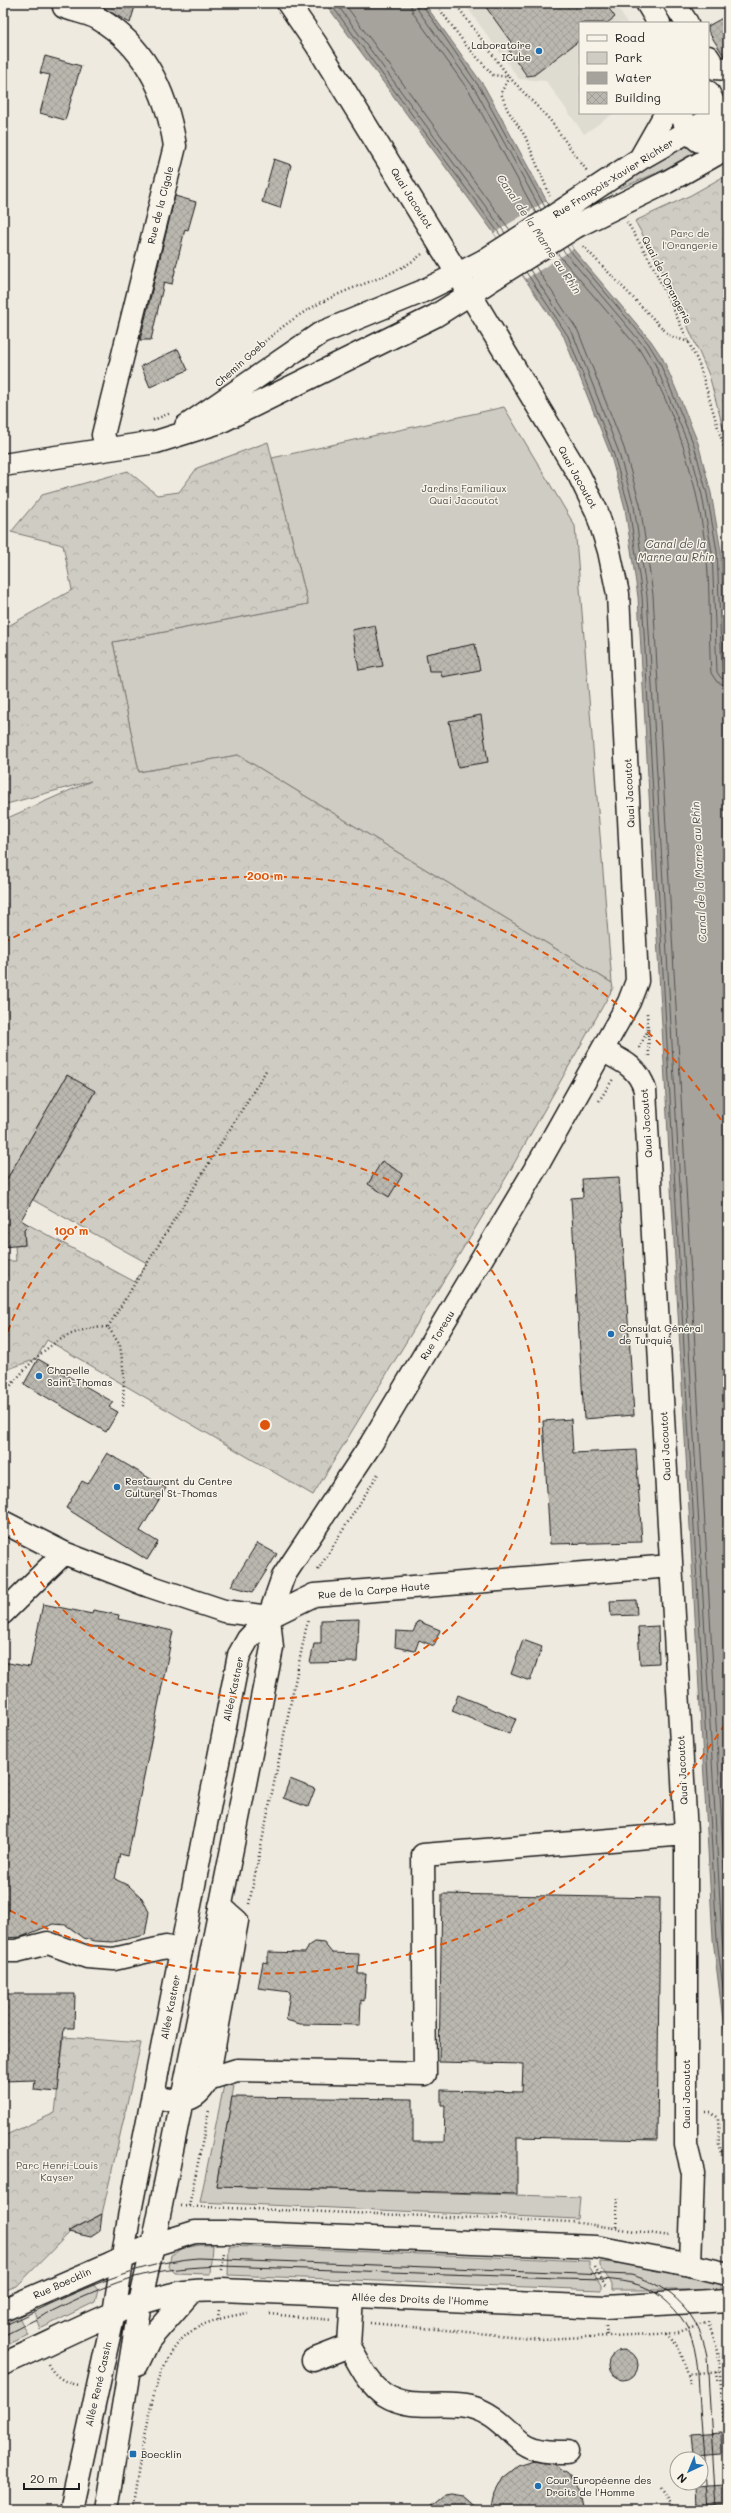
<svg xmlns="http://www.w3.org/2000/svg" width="731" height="2513" viewBox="0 0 731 2513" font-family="Mali,sans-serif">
	<defs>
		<pattern id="forest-crowns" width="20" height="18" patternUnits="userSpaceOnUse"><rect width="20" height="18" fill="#cfccc3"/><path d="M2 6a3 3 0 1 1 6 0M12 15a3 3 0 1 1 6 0" fill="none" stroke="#b1afa7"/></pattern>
		<pattern id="building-cross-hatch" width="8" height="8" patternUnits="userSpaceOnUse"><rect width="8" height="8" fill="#bab7af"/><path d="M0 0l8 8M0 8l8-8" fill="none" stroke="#9f9d96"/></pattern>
	</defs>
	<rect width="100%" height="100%" fill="#eeeae0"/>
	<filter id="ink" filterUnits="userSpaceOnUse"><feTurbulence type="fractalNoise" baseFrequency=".025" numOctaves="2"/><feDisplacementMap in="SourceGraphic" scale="8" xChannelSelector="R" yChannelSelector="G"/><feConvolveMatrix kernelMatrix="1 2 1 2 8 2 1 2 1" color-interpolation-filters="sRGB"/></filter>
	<g filter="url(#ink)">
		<!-- built -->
		<path fill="#dedbd1" d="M464,3h151l12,20h-47v90h34l-30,21 -38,-53 -27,-2z"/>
		<!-- green -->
		<path fill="#cfccc3" stroke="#767470" d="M685,142l11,9 -18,13 -57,24h-3v-2z
			M504,407l71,119 37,457 -374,-228 -99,17 -26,-130 195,-38 -36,-146z
			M224,2085l10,1 -18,100 364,11 -2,22 -378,-17z
			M200,2245h12l-2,29 -35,-1 -6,-6 2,-12 13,-7z
			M229,2246l360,15v5l12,19v5l-373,-15z
			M600,2262l28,2 93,17v9h-109v-6l-12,-18z
			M92,2283l6,7 -3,12 -55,27 -7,-20z
			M15,2309l13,26 -25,12v-33z"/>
		<!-- forest -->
		<path fill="url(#forest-crowns)" stroke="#767470" d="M728,174v272l-19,-71 -41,-94 -33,-60 56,-26z
			M268,442l40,162 -195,38 26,130 99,-17 374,228 1,5 -106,188 -194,319 -266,-155 -11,19 -33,12v-94l4,-1 -1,-15h10l-1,-15 10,-1 -1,-15 5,-5 106,57 12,-19 -114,-63 62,-108 -28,-17 -63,109 -1,26v-390l88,-39 -88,24v-176l69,-39 -9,-45 -52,-13 31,-37 86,-24 29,24 22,-3 18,-24z
			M64,2037l77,6 -39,171 -28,14 -57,58 -14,5v-164l3,8 49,-22z"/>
		<!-- water -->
		<path fill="#a6a39d" stroke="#6f6d69" d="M325,3h99l60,83 89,163 78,92 12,18 18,42 17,42 13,50 10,58 7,190v1320l-15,-122 -75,-1342 -13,-89 -15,-55 -46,-116 -70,-104z"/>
		<!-- pier -->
		<path fill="#eeeae0" d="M546,201l27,48 -47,30 -32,-46z"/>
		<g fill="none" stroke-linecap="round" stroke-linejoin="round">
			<!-- shore -->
			<path stroke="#535250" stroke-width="1" d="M330,3l171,233
				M336,3l169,230
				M344,3l166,227
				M410,3l3,10 58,81 65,119
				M416,3l2,7 58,81 65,119
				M421,3l59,85 65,119
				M567,247l81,96 11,18 35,84 13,49 10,57 5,120 6,4
				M562,249l82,97 11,18 34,82 13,49 10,57 5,120 4,6 7,2
				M557,253l82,96c37,60 59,134 67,203 5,40 2,81 5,121l6,9 11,4
				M535,266l43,65 46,117 16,56 13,91 75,1343
				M530,270l43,64 45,116 16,56 13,90 75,1342 6,49
				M526,272l42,64 45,116 16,55 13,89 75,1343 11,89"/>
		</g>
		<!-- building -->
		<path fill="url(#building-cross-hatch)" stroke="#1c1c1c" d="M94,3h42l-6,20z
			M483,3h122l10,14 -8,6h-27v17l-46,35 -7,1 -21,-30 5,-4z
			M728,15v41h-4l-16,-25v-5z
			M45,56l36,10 -16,54 -25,-7 10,-38 -10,-2z
			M274,159l17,6 -11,43 -18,-6z
			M175,196l21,6 -8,28 -3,-1 -13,55 -8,-2 -13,58h-11z
			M178,349l10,21 -38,17 -9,-21z
			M375,625l8,41 -24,4 -7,-40z
			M475,644l5,26 -38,7 -1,-6h-12l-3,-17z
			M481,715l7,47 -30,5 -9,-46z
			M67,1075l28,16 -74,129 8,5 -5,5 1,15 -22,2v-61z
			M382,1161l21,13 -14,23 -21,-13z
			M619,1177l15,238 -50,4 -13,-221 12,-1 -1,-18z
			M38,1359l75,43 -4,5 9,5 -12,20 -82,-48z
			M571,1419l2,34 63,-3 6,92 -92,2 -7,-123z
			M107,1453l59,35 -26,43 18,11 -11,18 -81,-52 16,-27 6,3z
			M257,1543l20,11 -24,38 -22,-6z
			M636,1600l1,15 -26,1 -1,-15z
			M43,1604l49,10 1,-4 26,5 -1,4 55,12 -45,225 -8,-2 -5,25 14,7 13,12 7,14 -4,23 -32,7 -19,-1 -10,-3 -18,-13 -12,-1 -33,13 -18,1v-276l27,5z
			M359,1619l-2,43 -47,1 4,-19h7v-24z
			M418,1621l22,9 -6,16 -15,-6 -4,11 -20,-4 1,-16 17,1z
			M658,1626l1,37 -19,1 -2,-37z
			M523,1640l19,7 -12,34 -19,-7z
			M458,1695l58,24 -7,15 -57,-23z
			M290,1779l25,10 -7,18 -25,-9z
			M442,1894l218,4 -3,242 -140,-3v57l-301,-8 16,-89 181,2v43h31l1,-37h-4v-15l81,2 1,-28 -84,-2z
			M315,1942l9,1 8,10 27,1 -1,20h8l-2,27 -3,-1 -1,25 -60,-1 -14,-4 4,-28 -32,-4 5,-26 5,1v-11l37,1 4,-7z
			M5,1994h70l-1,34h-10l-6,64 -24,-2 1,-10 -32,1z
			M102,2214l-2,17 -9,6 -23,-5z
			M608 2365a15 15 0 1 1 30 0a15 15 0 1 1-30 0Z
			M721,2433l1,21 -29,2 -2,-21z
			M534,2461l20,3 14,9 11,14 5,23h-93l4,-17 8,-15 15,-12z
			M725,2485l1,21 -30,1 -1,-20z
			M452,2494l13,2 16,14h-54l19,-15z"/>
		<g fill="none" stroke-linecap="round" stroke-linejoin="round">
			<defs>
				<path id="minor" d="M674,3l13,20
					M64,7c11,4 25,6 35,12 47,28 68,75 76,127l-72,289 5,14
					M708,57l7,11 13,1
					M186,426l135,-93 100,-41 37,-18
					M3,465l153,-23 64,-20 215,-106 35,-22 -154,-250 -28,-41
					M603,1051c20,10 36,17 42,39l41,744v311l7,28 -3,92
					M3,1522l61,31 85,33 75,25 45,6 45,-22 357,-29
					M3,1613l61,-60
					M3,1951h13l32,-8 39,14 27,2 52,-12 15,4
					M208,2079l29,-158 -17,-15
					M153,2096c24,7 43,9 55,-17l29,-9 188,4 -2,-219 263,-21
					M349,2346c10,17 19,38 36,49 27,17 57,5 86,12 23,6 36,23 52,36 13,9 29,9 44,9
					M313,2360l36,-14 3,-50"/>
				<path id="major" d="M647,3l12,20
					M708,92l11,22 -4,41
					M681,113l7,19 11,9
					M641,157l25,-44
					M566,208l74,-49 79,-45
					M577,226l90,-44 48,-27
					M458,274l27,-14
					M3,2310l150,-65 42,-13h31l370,15 94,18 38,9
					M3,2364c58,-25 113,-58 175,-71 14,-3 29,-2 43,-3l385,17 122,-7
					M137,2365l12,-25 42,-48
					M71,2510l43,-197 15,-96 110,-562 9,-16 21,-22
					M106,2510l34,-207 13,-58 119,-597 -3,-31 14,-40 88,-133 169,-283 89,-159 8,-21 -19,-387 -9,-43 -12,-39 -18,-37 -109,-181 26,-17"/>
			</defs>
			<!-- minor casing -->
			<use href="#minor" stroke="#1c1c1c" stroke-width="25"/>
			<!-- major casing -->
			<use href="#major" stroke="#1c1c1c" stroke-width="25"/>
			<!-- path -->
			<path stroke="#1c1c1c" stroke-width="2.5" stroke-dasharray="1 3" stroke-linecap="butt" d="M435,3l31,42 27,30 15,2
				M455,3l54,74 41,43 37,51
				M509,77l-8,16 6,16 18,27 25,60
				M627,222l24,40 48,102 29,97
				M583,246l87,90 19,6
				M247,358c29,-28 55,-48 92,-64 29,-13 59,-20 83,-40
				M153,420l18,-7
				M648,1031l1,25
				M639,1048l9,-18 -1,-17
				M599,1101l14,-22
				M108,1327l159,-258
				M3,1395c29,-35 56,-68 105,-68l12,18 4,30 -1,33
				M318,1570l60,-96
				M249,1904l59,-285
				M706,2112h6l6,6 1,26 9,27
				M181,2206l391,16 98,14
				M189,2206l20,-96
				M616,2227l2,-29
				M595,2267l11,20
				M222,2270l2,-18
				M269,2314l63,6
				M218,2319l1,-10
				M708,2322l10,28 10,127
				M370,2323l172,16 136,-6 27,-10
				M606,2326l1,11
				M666,2334l13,13 9,28
				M48,2364c6,12 17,19 30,21
				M716,2372l1,9
				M690,2384l-2,-9 31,-3
				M661,2488l14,22
				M132,2510c9,-48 16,-135 49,-170 17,-18 44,-23 67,-27"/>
			<!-- minor -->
			<use href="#minor" stroke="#f7f3e8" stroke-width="22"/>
			<!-- major -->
			<use href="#major" stroke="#f7f3e8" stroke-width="22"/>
			<!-- tram -->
			<path stroke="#1c1c1c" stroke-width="1" d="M3,2326c64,-29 124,-62 195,-68l433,17c41,11 68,39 76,81l9,154
				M3,2336c42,-21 86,-46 132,-59 29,-8 57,-10 88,-11l335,12c27,1 58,-1 84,8 19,7 37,25 46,43 11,24 10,52 12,78 3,34 5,69 8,103"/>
			<defs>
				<path id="major-bridge" d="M485,260l81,-52
					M496,277l81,-51"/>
			</defs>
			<!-- major-bridge casing -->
			<use href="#major-bridge" stroke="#1c1c1c" stroke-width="25" stroke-linecap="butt"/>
			<!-- major-bridge -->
			<use href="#major-bridge" stroke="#f7f3e8" stroke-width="22"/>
		</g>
	</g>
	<!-- distance rings -->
	<g fill="none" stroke="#de560d" stroke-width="2" stroke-dasharray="7 5">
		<path d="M4 1343A274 274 0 1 1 4 1507"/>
		<path d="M725 1724A549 549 0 0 1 3 1907M3 943A549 549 0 0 1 725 1126"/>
	</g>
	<!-- markers -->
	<g fill="#1f6fb2" stroke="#f7f3e8" stroke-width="1.5">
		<circle cx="539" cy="51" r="4"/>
		<circle cx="611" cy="1334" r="4"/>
		<circle cx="39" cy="1376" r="4"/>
		<circle cx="117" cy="1487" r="4"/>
		<rect x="129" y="2450" width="8" height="8" rx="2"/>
		<circle cx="538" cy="2486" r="4"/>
	</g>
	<g text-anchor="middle" stroke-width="3" stroke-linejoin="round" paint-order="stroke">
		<!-- poi labels -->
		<g font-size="10" fill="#1c1c1c" stroke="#f7f3e8" text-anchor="start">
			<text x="531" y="49" text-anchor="end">Laboratoire<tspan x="531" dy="12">ICube</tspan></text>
			<text x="619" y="1332">Consulat Général<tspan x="619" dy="12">de Turquie</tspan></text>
			<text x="47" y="1374">Chapelle<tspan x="47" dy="12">Saint-Thomas</tspan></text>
			<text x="125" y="1485">Restaurant du Centre<tspan x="125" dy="12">Culturel St-Thomas</tspan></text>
			<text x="141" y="2458">Boecklin</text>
			<text x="546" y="2484">Cour Européenne des<tspan x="546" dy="12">Droits de l'Homme</tspan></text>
		</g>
		<!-- street labels -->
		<g font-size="10" fill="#1c1c1c" stroke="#f7f3e8">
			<text transform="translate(613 178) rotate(-32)" y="4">Rue François-Xavier Richter</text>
			<text transform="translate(412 198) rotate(58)" y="4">Quai Jacoutot</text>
			<text transform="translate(160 205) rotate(-76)" y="4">Rue de la Cigale</text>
			<text transform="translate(667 280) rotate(63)" y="4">Quai de l'Orangerie</text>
			<text transform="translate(240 363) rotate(-42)" y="4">Chemin Goeb</text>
			<text transform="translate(578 477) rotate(61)" y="4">Quai Jacoutot</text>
			<text transform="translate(629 793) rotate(-93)" y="4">Quai Jacoutot</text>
			<text transform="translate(646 1123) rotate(-94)" y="4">Quai Jacoutot</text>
			<text transform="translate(437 1335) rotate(-59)" y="4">Rue Toreau</text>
			<text transform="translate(665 1446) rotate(-93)" y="4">Quai Jacoutot</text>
			<text transform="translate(374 1590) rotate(-5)" y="4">Rue de la Carpe Haute</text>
			<text transform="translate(233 1689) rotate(-78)" y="4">Allée Kastner</text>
			<text transform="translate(682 1770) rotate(-93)" y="4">Quai Jacoutot</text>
			<text transform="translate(170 2007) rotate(-79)" y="4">Allée Kastner</text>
			<text transform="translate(686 2094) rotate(-90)" y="4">Quai Jacoutot</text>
			<text transform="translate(62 2283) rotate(-24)" y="4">Rue Boecklin</text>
			<text transform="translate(420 2299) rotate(2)" y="4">Allée des Droits de l'Homme</text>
			<text transform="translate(98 2384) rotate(-77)" y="4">Allée René Cassin</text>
		</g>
		<!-- park labels -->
		<g font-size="10" fill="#52514e" stroke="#f7f3e8">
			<text x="690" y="237">Parc de<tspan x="690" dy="12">l'Orangerie</tspan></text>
			<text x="464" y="492">Jardins Familiaux<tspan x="464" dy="12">Quai Jacoutot</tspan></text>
			<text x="57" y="2169">Parc Henri-Louis<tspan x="57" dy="12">Kayser</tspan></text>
		</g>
		<!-- water labels -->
		<g font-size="11" font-style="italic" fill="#535250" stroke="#f7f3e8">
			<text transform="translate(539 234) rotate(56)" y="4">Canal de la Marne au Rhin</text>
			<text x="676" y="548">Canal de la<tspan x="676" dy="13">Marne au Rhin</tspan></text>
			<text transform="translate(699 872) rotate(-93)" y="4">Canal de la Marne au Rhin</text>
		</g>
	</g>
	<circle cx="265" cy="1425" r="6" fill="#de560d" stroke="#f7f3e8" stroke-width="2"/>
	<g font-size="12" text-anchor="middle" font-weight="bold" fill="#de560d" stroke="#f7f3e8" stroke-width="3" stroke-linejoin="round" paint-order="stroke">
		<text x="265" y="880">200 m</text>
		<text x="71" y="1235">100 m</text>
	</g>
	<!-- margin -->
	<rect width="731" height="2513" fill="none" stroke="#f7f3e8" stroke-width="16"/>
	<rect x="8" y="8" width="715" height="2497" fill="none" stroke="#1c1c1c" stroke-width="1.5" filter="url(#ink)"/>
	<!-- legend -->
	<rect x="579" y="22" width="130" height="92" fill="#f7f3e8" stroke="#9f9d96"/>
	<rect x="587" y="35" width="20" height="6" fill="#f7f3e8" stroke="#9f9d96"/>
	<text x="615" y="42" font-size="12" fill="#1c1c1c">Road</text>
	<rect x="587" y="52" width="20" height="12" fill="#cfccc3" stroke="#9f9d96"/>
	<text x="615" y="62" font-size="12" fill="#1c1c1c">Park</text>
	<rect x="587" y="72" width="20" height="12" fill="#a6a39d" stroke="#9f9d96"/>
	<text x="615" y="82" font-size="12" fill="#1c1c1c">Water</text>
	<rect x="587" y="92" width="20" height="12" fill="url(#building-cross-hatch)" stroke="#9f9d96"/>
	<text x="615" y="102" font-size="12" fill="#1c1c1c">Building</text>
	<!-- north arrow -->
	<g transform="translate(689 2471) rotate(224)"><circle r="19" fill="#f7f3e8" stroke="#9f9d96"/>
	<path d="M0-3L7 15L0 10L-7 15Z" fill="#1f6fb2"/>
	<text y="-6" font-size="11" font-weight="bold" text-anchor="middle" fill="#1c1c1c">N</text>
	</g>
	<!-- scale -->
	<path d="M24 2483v6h55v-6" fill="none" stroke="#1c1c1c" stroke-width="2"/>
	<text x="30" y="2483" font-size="12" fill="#1c1c1c" stroke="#f7f3e8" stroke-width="3" paint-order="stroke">20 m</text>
</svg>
